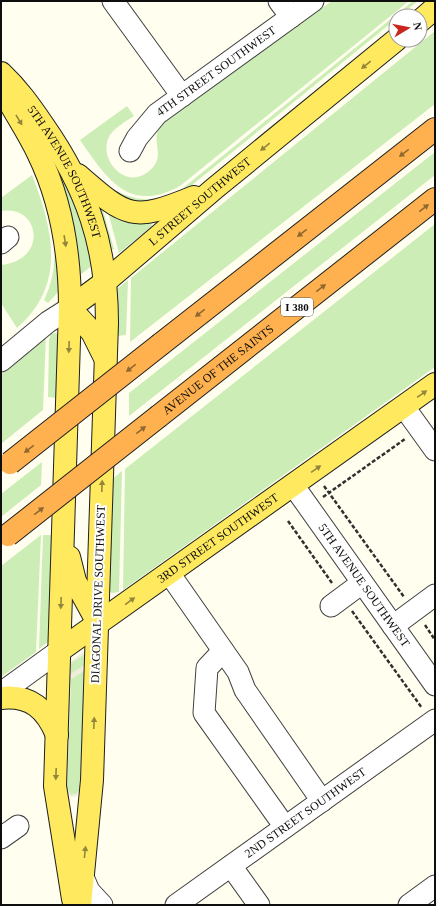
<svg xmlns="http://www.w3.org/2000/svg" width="436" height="906" viewBox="0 0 436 906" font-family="'Times New Roman',serif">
	<rect width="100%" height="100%" fill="#fffeef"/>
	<!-- green -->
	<path fill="#ccedb6" d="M332,1h77l-229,185c-51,28 -73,-7 -100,-46l47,-34 7,10c-8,5 -18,11 -24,19 -13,21 12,53 35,39 23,-15 7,-29 13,-44 1,-4 5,-7 7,-10z
		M413,1h5l-19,15h-3v3l-215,175 -23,11 -45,-8 4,-6c23,12 44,11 66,-3z
		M435,31v73l-305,238 1,-64z
		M49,145l31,67 13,53 -13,10c-4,-48 -17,-85 -31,-130z
		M435,152v23l-306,241v-23z
		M36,171l16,44 9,74 -13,14 -4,-3c21,-44 6,-82 -8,-124z
		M32,175c21,54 35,110 -15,153l-16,-25v-38c48,-5 39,-61 0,-54v-13z
		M100,207h2l12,42 -3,2z
		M107,208l43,12 2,6 -33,27z
		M435,224v143l-312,223 2,-121z
		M128,280l-2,55 -11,1v-43l2,-4z
		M56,333l3,1v64l-11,-1 1,-58 2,-5z
		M46,335l-3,75 -42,34v-72z
		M42,462l-1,23 -40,32v-23z
		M122,471l-3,121 -7,1 -3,-2 2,-111z
		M41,535l-5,117 -35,25v-111z
		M43,535h11l-5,106 -10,8z
		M86,653l-1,12 -14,9v-11z
		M85,670l-1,57 -5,64 -3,3 -5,1 -4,-7 4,-109z"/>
	<!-- plaza -->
	<path fill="#f0eddd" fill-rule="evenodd" d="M85,651h2l-2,75 -5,65 -3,5 -6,1 -6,-7 5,-128zM85,653v12l-14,9v-11zM85,670l-1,57 -5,64 -3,3 -5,1 -4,-7 4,-109z"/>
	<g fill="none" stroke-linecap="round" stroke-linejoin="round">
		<defs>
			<g id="minor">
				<path d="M113,1l69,95"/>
				<path d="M279,1l12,16"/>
				<path id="s1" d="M130,151l7,-13 20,-24 156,-113"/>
				<path d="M1,243l7,-6"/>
				<path d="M1,361l47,-39 22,-14"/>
				<path d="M404,407l31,43"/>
				<path id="s2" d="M293,485l142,200"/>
				<path d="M169,573l69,99 7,18 77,111"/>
				<path d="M331,606l31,-23"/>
				<path d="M393,626l42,-31"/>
				<path d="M223,651l-16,17 -3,45 81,114"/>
				<path d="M1,693l58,-42"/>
				<path d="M1,838l17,-12"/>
				<path d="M231,866l28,39"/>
				<path d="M83,877l6,14 13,14"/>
				<path id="s3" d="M176,905l259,-185"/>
				<path d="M409,905l26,-19"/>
			</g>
			<g id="major">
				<path d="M420,21l15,-13"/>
				<path id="s4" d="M1,73c17,16 29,33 42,52 44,63 64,121 64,198l-15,457 -12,125"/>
				<path d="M1,86c11,23 26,44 37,67 24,49 32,101 32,155l-15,478 18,113"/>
				<path d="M78,175c49,43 55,47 116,22"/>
				<path id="s5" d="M70,308l35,-26 110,-94 181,-148"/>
				<path d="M70,308l22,24 13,26"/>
				<path d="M69,557l6,24 23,42"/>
				<path id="s6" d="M59,651l376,-267"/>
				<path d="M1,698c30,-3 45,11 56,37"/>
			</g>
			<g id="highway">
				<path d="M161,344l274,-215"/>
				<path id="s7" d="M159,416l276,-217"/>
			</g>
		</defs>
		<!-- minor casing -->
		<use href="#minor" stroke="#414141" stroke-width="23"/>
		<!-- major casing -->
		<use href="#major" stroke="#1f1f1f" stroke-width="24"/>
		<!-- highway casing -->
		<use href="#highway" stroke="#1f1f1f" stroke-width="24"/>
		<!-- path -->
		<path stroke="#303030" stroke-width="2.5" stroke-dasharray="4 2" stroke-linecap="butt" d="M324,486l80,111
			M323,497l82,-58
			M288,521l44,62
			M352,611l70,97
			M425,625l10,15"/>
		<!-- minor -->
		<use href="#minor" stroke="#fff" stroke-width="21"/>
		<!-- major -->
		<use href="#major" stroke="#ffe95f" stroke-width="22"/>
		<!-- highway -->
		<use href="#highway" stroke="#feb14e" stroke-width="22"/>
		<defs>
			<path id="highway-bridge" d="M10,463l151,-119
				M8,535l151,-119"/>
		</defs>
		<!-- highway-bridge casing -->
		<use href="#highway-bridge" stroke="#1f1f1f" stroke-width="24" stroke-linecap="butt"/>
		<!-- highway-bridge -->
		<use href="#highway-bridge" stroke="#feb14e" stroke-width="22"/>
	</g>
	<!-- one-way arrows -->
	<defs><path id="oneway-solid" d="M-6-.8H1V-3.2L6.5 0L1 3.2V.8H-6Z"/></defs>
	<g fill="#93863b">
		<use href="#oneway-solid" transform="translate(366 65) rotate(141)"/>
		<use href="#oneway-solid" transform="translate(19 120) rotate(59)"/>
		<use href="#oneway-solid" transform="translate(265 147) rotate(141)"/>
		<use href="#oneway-solid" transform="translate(65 241) rotate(81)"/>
		<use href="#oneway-solid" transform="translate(69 347) rotate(92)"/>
		<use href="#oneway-solid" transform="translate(422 394) rotate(-35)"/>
		<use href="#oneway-solid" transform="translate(316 469) rotate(-35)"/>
		<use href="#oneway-solid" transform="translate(102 486) rotate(-88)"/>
		<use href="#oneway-solid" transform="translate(130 601) rotate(-36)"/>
		<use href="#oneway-solid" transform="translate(61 603) rotate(92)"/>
		<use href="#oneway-solid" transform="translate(94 723) rotate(-88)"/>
		<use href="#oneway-solid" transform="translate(56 774) rotate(92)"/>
		<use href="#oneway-solid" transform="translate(85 852) rotate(-84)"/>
	</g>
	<g fill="#926831">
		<use href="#oneway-solid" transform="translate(404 153) rotate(142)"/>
		<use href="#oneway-solid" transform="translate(424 208) rotate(-38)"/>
		<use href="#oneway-solid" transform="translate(302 233) rotate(142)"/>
		<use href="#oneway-solid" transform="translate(321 288) rotate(-38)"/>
		<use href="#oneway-solid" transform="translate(200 313) rotate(142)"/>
		<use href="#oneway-solid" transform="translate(131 368) rotate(142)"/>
		<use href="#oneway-solid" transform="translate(141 430) rotate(-38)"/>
		<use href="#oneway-solid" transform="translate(29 449) rotate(142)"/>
		<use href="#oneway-solid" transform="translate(39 511) rotate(-38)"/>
	</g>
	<g text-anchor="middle" stroke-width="4" stroke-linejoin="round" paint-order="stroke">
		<!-- shield labels -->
		<rect fill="#fff" stroke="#565656" stroke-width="1" x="281" y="298" width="32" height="18" rx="3"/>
		<g font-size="11" font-weight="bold" fill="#0e0e0e">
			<text x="297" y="311">I 380</text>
		</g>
		<!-- street labels -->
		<g font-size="12" fill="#0e0e0e" stroke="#fff">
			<text dy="4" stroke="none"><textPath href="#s1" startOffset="119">4TH STREET SOUTHWEST</textPath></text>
			<text dy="4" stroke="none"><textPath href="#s4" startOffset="119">5TH AVENUE SOUTHWEST</textPath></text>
			<text dy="4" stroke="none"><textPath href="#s5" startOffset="168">L STREET SOUTHWEST</textPath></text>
			<text dy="4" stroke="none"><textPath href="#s7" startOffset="75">AVENUE OF THE SAINTS</textPath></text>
			<text dy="4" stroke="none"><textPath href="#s6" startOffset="195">3RD STREET SOUTHWEST</textPath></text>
			<text dy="4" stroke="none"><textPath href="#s2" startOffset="123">5TH AVENUE SOUTHWEST</textPath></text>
			<text transform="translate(98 594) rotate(-88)" y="4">DIAGONAL DRIVE SOUTHWEST</text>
			<text dy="4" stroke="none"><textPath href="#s3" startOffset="159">2ND STREET SOUTHWEST</textPath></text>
		</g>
	</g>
	<!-- border -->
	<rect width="436" height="906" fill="none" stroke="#0e0e0e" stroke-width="4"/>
	<!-- north arrow -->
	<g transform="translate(408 28) rotate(80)"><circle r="19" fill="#ffffff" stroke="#9f9f9f"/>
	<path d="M0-3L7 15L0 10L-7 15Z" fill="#c9261c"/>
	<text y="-6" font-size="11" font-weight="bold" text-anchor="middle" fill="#0e0e0e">N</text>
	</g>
</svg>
